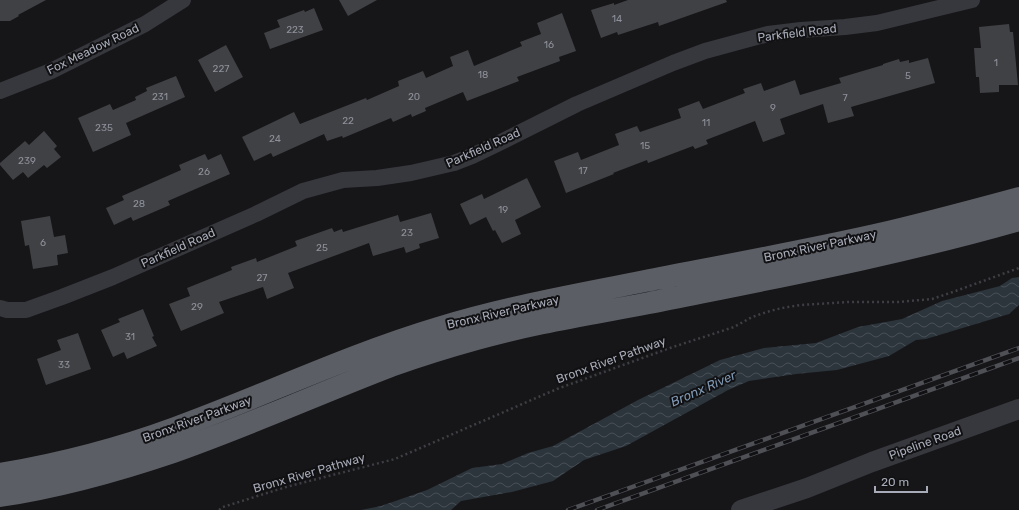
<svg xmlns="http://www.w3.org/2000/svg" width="1019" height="510" viewBox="0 0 1019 510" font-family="Rubik,sans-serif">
	<defs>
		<pattern id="water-waves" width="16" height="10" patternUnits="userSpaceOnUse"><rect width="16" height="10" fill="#2c343c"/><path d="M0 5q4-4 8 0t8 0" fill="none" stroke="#484f56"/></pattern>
	</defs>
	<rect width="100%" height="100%" fill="#161618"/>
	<!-- water -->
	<path fill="url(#water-waves)" d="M1019,277v28l-10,9 -83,25 -10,1 -27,16 -52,14 -41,4 -47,7 -21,9 -102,56 -42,14 -31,21 -41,11 -51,9 -10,9h-90l20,-4 46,-16 45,-22 30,-4 26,-11 25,-7 85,-46 82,-40 44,-12 52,-5 42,-16 44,-8 40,-18 58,-15 12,-8z"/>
	<!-- building -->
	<path fill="#404145" d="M0,0h46l-28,15 1,1 -9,5h-10z
		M339,0h38l-29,16z
		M628,0h98l1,2 -68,24 -1,-4 -40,13 -1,-3 -16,6 -10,-28 23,-7v2z
		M314,8l9,22 -53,19 -6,-16 16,-6 -3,-7 27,-10 1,2z
		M562,13l14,38 -17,6 1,4 -43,16 2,4 -52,20 -4,-9 -38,16 1,3 -14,6 -1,-3 -18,8 -2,-4 -48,20 -1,-2 -15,5 -3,-7 -51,23 -2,-4 -17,8 -12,-24 52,-25 6,12 66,-26 1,2 32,-14 -1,-5 25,-10 3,7 27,-12 -3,-9 18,-7 6,16 48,-20 -2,-4 21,-8 -4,-11z
		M1009,24l1,8h3l5,53h-19v7l-19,1 -1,-16h-3l-2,-29h7l-2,-21z
		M226,45l17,32 -28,15 -17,-32z
		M928,58l7,25 -84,24 3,9 -26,7 -5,-19 -43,15 5,15 -22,8 -8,-21 -49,19 2,4 -13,5 -2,-3 -45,17 -1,-3 -34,13 1,1 -48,19 -12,-32 24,-9 3,8 38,-15 -4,-11 22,-8 3,6 41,-14 -3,-9 21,-8 4,8 42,-16 -2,-4 18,-6 3,8 31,-11 5,15 41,-12 -2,-5 44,-13v-1l16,-5 1,3 9,-2v3z
		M176,76l9,21 -59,26 5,12 -38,17 -15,-34 32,-14 3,6 23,-10 -1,-3 12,-6 -1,-3z
		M44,131l13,15 -3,3 7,8 -14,11 -3,-3 -16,13 -5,-6 -10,8 -13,-15v-2l25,-22 4,4z
		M205,154l3,6 13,-6 9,20 -62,27 2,4 -37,16 -2,-4 -17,8 -8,-17 18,-8 -2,-4 59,-26 -2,-5z
		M527,178l14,29 -26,13 6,14 -19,9 -7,-13 -2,1 -7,-14 -16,8 -10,-21 22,-10 2,5z
		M431,213l8,25 -20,6 1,4 -14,5 -2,-6 -31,9 -4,-13 -81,30 6,15 -27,11 -4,-12 -44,15 5,11 -43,18 -12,-27 21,-8 -3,-8 45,-18 -1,-3 25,-9 1,4 40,-16 -2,-5 37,-13 2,4 8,-3 1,3 55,-17 2,7z
		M50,216l4,21 11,-2 3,18 -11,2 1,10 -25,4 -4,-24 -4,1 -4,-25z
		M143,309l11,27 -2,1 5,9 -30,13 -3,-7 -11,5 -12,-27 19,-8 -2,-3z
		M78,333l13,36 -45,16 -9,-26 24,-9 -4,-10z"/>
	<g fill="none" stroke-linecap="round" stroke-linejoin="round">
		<!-- path -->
		<path stroke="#3d3f44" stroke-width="2.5" stroke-dasharray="2 3" stroke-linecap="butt" d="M219,510l4,-3 63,-20 109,-28 162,-70 113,-41 64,-21 18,-10 18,-6 12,-3 19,-3 48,-3h49l34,-3 18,-6 69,-25"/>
		<!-- minor -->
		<path stroke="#37383d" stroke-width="16" d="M0,91l51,-20 94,-47 38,-24
			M0,308l7,2h19l36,-13 51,-20 143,-63 47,-23 40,-11 34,-2 34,-5 43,-10 18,-7 25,-12 80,-40 96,-41 32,-12 63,-17 33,-4 44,-3 32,-4 95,-23"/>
		<!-- tertiary -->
		<path stroke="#37383d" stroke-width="20" d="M741,510l66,-22 65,-26 147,-53"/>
		<!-- trunk -->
		<path stroke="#5b5e65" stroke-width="22" d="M0,474c59,-10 118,-25 175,-46 88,-32 173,-73 263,-100 68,-21 138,-33 207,-47 77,-15 154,-29 230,-46 48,-11 96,-24 144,-37
			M0,496c59,-9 117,-25 173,-44 74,-26 145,-58 218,-86 28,-10 57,-19 86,-27 56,-16 115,-25 172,-36 124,-25 248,-48 370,-83"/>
		<defs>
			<path id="rail" d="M568,510l451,-162
				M597,510l422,-152"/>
		</defs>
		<!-- rail casing -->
		<use href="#rail" stroke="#4e5056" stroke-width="4.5"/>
		<!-- rail -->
		<use href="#rail" stroke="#111113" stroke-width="3" stroke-dasharray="9" stroke-linecap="butt"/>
	</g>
	<g text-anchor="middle" stroke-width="4" stroke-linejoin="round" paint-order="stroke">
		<!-- number labels -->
		<g font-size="10" fill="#8e919b">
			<text x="617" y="22">14</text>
			<text x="295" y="33">223</text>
			<text x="549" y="48">16</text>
			<text x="996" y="66">1</text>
			<text x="221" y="72">227</text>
			<text x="483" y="78">18</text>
			<text x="908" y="79">5</text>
			<text x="160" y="100">231</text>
			<text x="414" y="100">20</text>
			<text x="845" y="101">7</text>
			<text x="773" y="111">9</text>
			<text x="348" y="124">22</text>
			<text x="706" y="126">11</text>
			<text x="104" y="131">235</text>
			<text x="275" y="142">24</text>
			<text x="645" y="149">15</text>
			<text x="27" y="164">239</text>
			<text x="583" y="174">17</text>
			<text x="204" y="175">26</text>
			<text x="139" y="207">28</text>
			<text x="503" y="213">19</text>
			<text x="407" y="236">23</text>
			<text x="43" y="246">6</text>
			<text x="322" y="251">25</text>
			<text x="262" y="281">27</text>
			<text x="197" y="310">29</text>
			<text x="130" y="340">31</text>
			<text x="64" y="368">33</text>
		</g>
		<!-- street labels -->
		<g font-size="12" fill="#a8acb8" stroke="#111113">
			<text transform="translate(797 33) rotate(-7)" y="4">Parkfield Road</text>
			<text transform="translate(93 49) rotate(-26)" y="4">Fox Meadow Road</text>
			<text transform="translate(483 148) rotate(-24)" y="4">Parkfield Road</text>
			<text transform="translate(820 246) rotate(-12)" y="4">Bronx River Parkway</text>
			<text transform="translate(178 248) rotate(-24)" y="4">Parkfield Road</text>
			<text transform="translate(503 312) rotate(-13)" y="4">Bronx River Parkway</text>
			<text transform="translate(611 360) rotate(-20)" y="4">Bronx River Pathway</text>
			<text transform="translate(197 419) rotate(-20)" y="4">Bronx River Parkway</text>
			<text transform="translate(925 443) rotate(-20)" y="4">Pipeline Road</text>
			<text transform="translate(309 473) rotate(-16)" y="4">Bronx River Pathway</text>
		</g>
		<!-- water labels -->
		<g font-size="13" font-style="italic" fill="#7f98b3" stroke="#111113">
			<text transform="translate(703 388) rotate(-24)" y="5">Bronx River</text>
		</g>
	</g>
	<!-- scale -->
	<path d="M875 486v6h52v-6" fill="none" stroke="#a8acb8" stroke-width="2"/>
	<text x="881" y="486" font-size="12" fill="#a8acb8" stroke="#111113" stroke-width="3" paint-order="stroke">20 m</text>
</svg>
